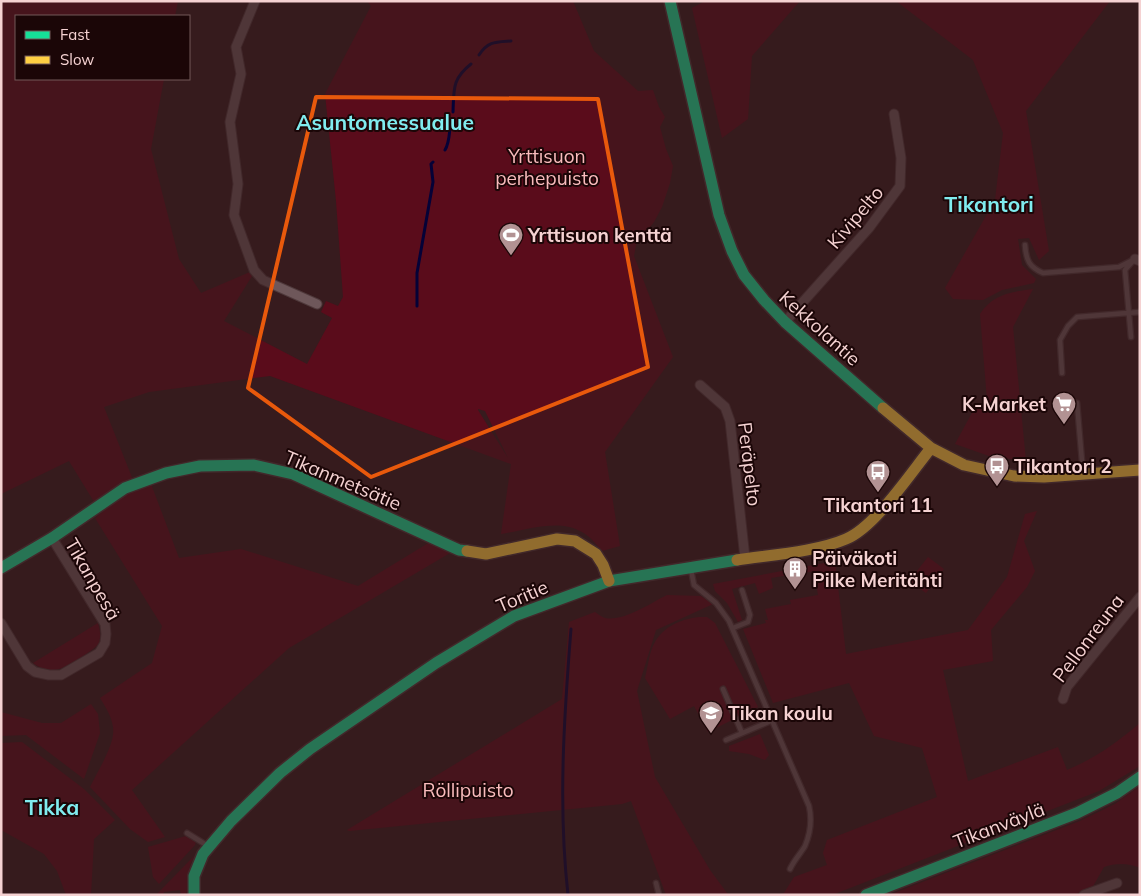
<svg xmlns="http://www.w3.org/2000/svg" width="1141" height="896" viewBox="0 0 1141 896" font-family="Mulish,sans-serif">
	<rect width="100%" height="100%" fill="#371b1e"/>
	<!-- green -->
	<path fill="#5a0c1b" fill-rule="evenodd" d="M1,1h177l-3,15h-159v63h148l-13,70 28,110 22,34 49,-21 2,4 -28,45 83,43 25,-46 -11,-6 5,-11 12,5 5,-9 -7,-96 -11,-107 46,-88 -4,-5h206l21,50 44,40 15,-1 6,17 6,10 -5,10 6,22 7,17 -3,17 -8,24 -8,15 -18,23 -2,11 39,101 -68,95 15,94 -18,5c-6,-7 -12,-15 -20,-19 -23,-14 -56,-2 -81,2l10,-70 -241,-88 -121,16 -45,15 29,73 -37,25 -27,-44 -68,33zM478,409l7,2 23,47 -30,-48z
		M705,1h95l-48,55 -4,63 -26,19 -30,-130z
		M896,1h214l-84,110 23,140 -10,9 -10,-22 -11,1 4,26 14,14 -2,4 -32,7 -19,10 -30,-1 -8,-11 50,-88 8,-67 -30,-73z
		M1033,289l-20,38 13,134 -37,-5 -34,-12 18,-33 14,-11 -7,-86c13,-20 31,-22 53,-25z
		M151,484l28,74 62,-9 117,37 72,-44 20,11 -161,95 -157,142 33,47 -17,5 -18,-13 -40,-42c7,-14 21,-37 23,-52 2,-13 -6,-26 -13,-37l52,-35 10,-37 -67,-108 33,-27z
		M1037,511l-13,30 11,30 -8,16 -36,43 2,31 -50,9 25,111 90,-34 9,23c29,-12 49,-27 73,-47v43l-41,25 -267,104h-53l5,-2 10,-16 33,-12 -4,-12 4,-13 110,-43 -15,-49 -48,-12 -25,-53 -76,20 -30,-74 23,-6 -1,-3h3l-3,-11 26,-5 -1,-4 28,-5 -4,-24 -10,2v2l-8,2 -1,-3 -24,4 2,10 -14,6 -4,-11 -23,6 10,31 -4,2 -11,-19 -12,-12 -2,-7 122,-23 11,93 122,-24 39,-53 18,-63z
		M928,557l16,12 -18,24 -17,-12z
		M667,595l34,1 12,8 -57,26 -19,61 18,86 55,93 17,23 5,2h-66l-35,-94 -9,3 -273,27 -2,-1 215,-131 7,-77 26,-10c3,2 7,5 10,6 18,4 46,-15 62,-23z
		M699,617h8l8,6 43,84 -50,25 -14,-26 -24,13 -25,-41c3,-11 4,-25 9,-34 9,-18 28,-25 45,-27z
		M98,623c2,7 3,13 1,20 -3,6 -32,24 -40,26 -9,3 -19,-1 -26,-6z
		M91,704l7,10 2,19 -16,46 -58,-44 -25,1v-24l41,11h19z
		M760,734l9,21 -4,5 -16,-6 -20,-3v-5z
		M22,742l62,47 31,31 -21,19 -3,56h-25l-9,-24 -13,-17 -43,-24v-87z
		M1140,786v82c-11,-5 -25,-5 -36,-1l-12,21 -19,7h-184l191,-74 35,-17z
		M186,836l10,5 -1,4 -36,39 -6,-7 -5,-30z
		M194,856c-8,15 -4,26 -8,39h-5l-1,-5 -16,2 -1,3h-7z"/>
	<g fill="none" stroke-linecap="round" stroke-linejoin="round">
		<!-- stream -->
		<path stroke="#050237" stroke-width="3" d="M479,55c9,-14 17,-13 32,-14
			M453,112c1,-23 -1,-33 18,-48
			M445,150c5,-8 4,-19 6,-28
			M417,306v-33l16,-91 -2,-18 2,-2
			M568,895c-10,-89 -4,-178 3,-266"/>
		<defs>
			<path id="lane" d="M1025,245c1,15 4,22 18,28l76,-6 16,-8
				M1131,337l-6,-67 7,-8
				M1062,373l-2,-33 8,-14 9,-9 63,-5
				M1077,403l6,70
				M691,570l3,15 22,18 13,18 80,185c3,13 1,28 -4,40 -4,7 -11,14 -15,23
				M733,628l15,-6 2,-7 -8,-25
				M723,689l19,44
				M726,740l47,-20
				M187,833l21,13
				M656,883l3,12"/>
			<path id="street" d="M255,1l-19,46 5,27 -11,48 8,62 -4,31 20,55 9,10 54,24
				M1135,259l5,2
				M785,322l84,-94 31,-42 1,-28 -7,-44
				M700,385l25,22 5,14 15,137
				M1,623l26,43 8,6 14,3h12l38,-22 6,-10 1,-9 -1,-10 -53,-86
				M1063,699l4,-12 73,-90
				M1084,895l33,-12"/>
			<path id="fast" d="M670,1l49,214 13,36 12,24 20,25 21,22 98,86
				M1,568l51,-30 73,-50 41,-15 34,-7 54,-1 39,9 166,76 8,1
				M194,895v-19l9,-22 28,-33 49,-48 30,-24 126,-86 78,-47 95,-35 128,-21
				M866,895l211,-82 40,-20 23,-16"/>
			<path id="slow" d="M883,408l48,40 33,17 50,11 30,1 96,-7
				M467,551l19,3 71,-15 18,2 21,13 7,11 6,16
				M737,560c32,-5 79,-8 109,-21 29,-12 64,-65 85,-91"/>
		</defs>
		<!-- lane casing -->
		<use href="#lane" stroke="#4f393b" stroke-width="7"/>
		<!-- street casing -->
		<use href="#street" stroke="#4f393b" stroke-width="11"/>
		<!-- fast casing -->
		<use href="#fast" stroke="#4f393b" stroke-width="14"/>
		<!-- slow casing -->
		<use href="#slow" stroke="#4f393b" stroke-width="14"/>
		<!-- lane -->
		<use href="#lane" stroke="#6e575a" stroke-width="4.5"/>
		<!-- street -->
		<use href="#street" stroke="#6e575a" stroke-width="9"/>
		<!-- fast -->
		<use href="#fast" stroke="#16e098" stroke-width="11"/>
		<!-- slow -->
		<use href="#slow" stroke="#ffcf43" stroke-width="11"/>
	</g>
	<!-- marked area -->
	<path d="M0 0H1141V896H0ZM316,97l282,2 50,268 -277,110 -123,-89z" fill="#371b1e" fill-opacity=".55" fill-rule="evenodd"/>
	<path fill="none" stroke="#e8590c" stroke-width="4" stroke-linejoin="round" d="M316,97l282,2 50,268 -277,110 -123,-89z"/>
	<!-- icons -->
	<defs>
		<symbol id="stadium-pin" viewBox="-11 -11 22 30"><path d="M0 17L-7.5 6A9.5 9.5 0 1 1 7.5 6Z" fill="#b29293" stroke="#1b0607"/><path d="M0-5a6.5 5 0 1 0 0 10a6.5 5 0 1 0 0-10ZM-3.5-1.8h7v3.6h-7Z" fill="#fff"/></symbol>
		<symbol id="supermarket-pin" viewBox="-11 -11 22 30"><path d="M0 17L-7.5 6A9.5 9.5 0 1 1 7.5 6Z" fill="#b29293" stroke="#1b0607"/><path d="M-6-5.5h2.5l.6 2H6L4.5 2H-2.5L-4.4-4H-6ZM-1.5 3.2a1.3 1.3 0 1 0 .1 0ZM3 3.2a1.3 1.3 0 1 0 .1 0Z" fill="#fff"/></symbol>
		<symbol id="bus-pin" viewBox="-11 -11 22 30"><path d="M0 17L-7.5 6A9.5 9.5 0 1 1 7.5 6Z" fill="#b29293" stroke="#1b0607"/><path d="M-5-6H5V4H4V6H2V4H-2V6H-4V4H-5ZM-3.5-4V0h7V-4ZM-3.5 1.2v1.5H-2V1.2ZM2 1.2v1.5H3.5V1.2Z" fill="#fff"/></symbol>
		<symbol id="building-pin" viewBox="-11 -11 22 30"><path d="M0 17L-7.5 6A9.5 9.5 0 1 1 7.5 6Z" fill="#b29293" stroke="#1b0607"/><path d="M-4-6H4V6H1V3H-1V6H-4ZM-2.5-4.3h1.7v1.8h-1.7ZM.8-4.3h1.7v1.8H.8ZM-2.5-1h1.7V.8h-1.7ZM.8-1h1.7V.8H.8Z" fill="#fff"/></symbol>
		<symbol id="school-pin" viewBox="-11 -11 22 30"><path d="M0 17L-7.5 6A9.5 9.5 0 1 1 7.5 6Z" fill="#b29293" stroke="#1b0607"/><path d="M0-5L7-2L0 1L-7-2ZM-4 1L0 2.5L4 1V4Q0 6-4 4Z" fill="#fff"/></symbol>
	</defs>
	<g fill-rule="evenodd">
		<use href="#stadium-pin" x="497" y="221" width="28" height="38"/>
		<use href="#supermarket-pin" x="1050" y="390" width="28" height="38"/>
		<use href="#bus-pin" x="983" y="452" width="28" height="38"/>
		<use href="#bus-pin" x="864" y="458" width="28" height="38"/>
		<use href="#building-pin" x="781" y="555" width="28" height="38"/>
		<use href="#school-pin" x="697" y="699" width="28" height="38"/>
	</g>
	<g text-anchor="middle" stroke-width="4" stroke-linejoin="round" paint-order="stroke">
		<!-- park labels -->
		<g font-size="19" fill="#f9bbbc" stroke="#1b0607">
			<text x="547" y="163">Yrttisuon<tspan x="547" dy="22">perhepuisto</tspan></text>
			<text x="468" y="797">Röllipuisto</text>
		</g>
		<!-- street labels -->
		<g font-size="19" fill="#f5d2d2" stroke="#1b0607">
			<text transform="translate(855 217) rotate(-50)" y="7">Kivipelto</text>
			<text transform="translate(820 328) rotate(42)" y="7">Kekkolantie</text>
			<text transform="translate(750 464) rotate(83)" y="7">Peräpelto</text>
			<text transform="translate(343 480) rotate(23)" y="7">Tikanmetsätie</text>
			<text transform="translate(93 579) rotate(60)" y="7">Tikanpesä</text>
			<text transform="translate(522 596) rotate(-23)" y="7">Toritie</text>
			<text transform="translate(1088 638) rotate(-53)" y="7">Pellonreuna</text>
			<text transform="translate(999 825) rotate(-21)" y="7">Tikanväylä</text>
		</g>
		<!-- poi labels -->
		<g font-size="19" font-weight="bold" fill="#f5d2d2" stroke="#1b0607" text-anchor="start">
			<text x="528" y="242">Yrttisuon kenttä</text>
			<text x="1046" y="411" text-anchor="end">K-Market</text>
			<text x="1014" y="473">Tikantori 2</text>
			<text x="878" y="512" text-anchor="middle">Tikantori 11</text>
			<text x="812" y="565">Päiväkoti<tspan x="812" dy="22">Pilke Meritähti</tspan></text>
			<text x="728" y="720">Tikan koulu</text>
		</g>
		<!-- quarter labels -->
		<g font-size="21" font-weight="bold" fill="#80ecef" stroke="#1b0607">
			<text x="385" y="130">Asuntomessualue</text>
			<text x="989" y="212">Tikantori</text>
			<text x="52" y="815">Tikka</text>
		</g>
	</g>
	<!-- border -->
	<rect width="1141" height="896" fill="none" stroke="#f5d2d2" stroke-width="5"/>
	<!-- legend -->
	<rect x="15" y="15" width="175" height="65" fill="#1b0607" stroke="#725858"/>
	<rect x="25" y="31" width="25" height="8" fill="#16e098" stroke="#725858"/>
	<text x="60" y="40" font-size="15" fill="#f5d2d2">Fast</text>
	<rect x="25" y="56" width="25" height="8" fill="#ffcf43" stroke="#725858"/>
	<text x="60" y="65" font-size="15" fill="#f5d2d2">Slow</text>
</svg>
